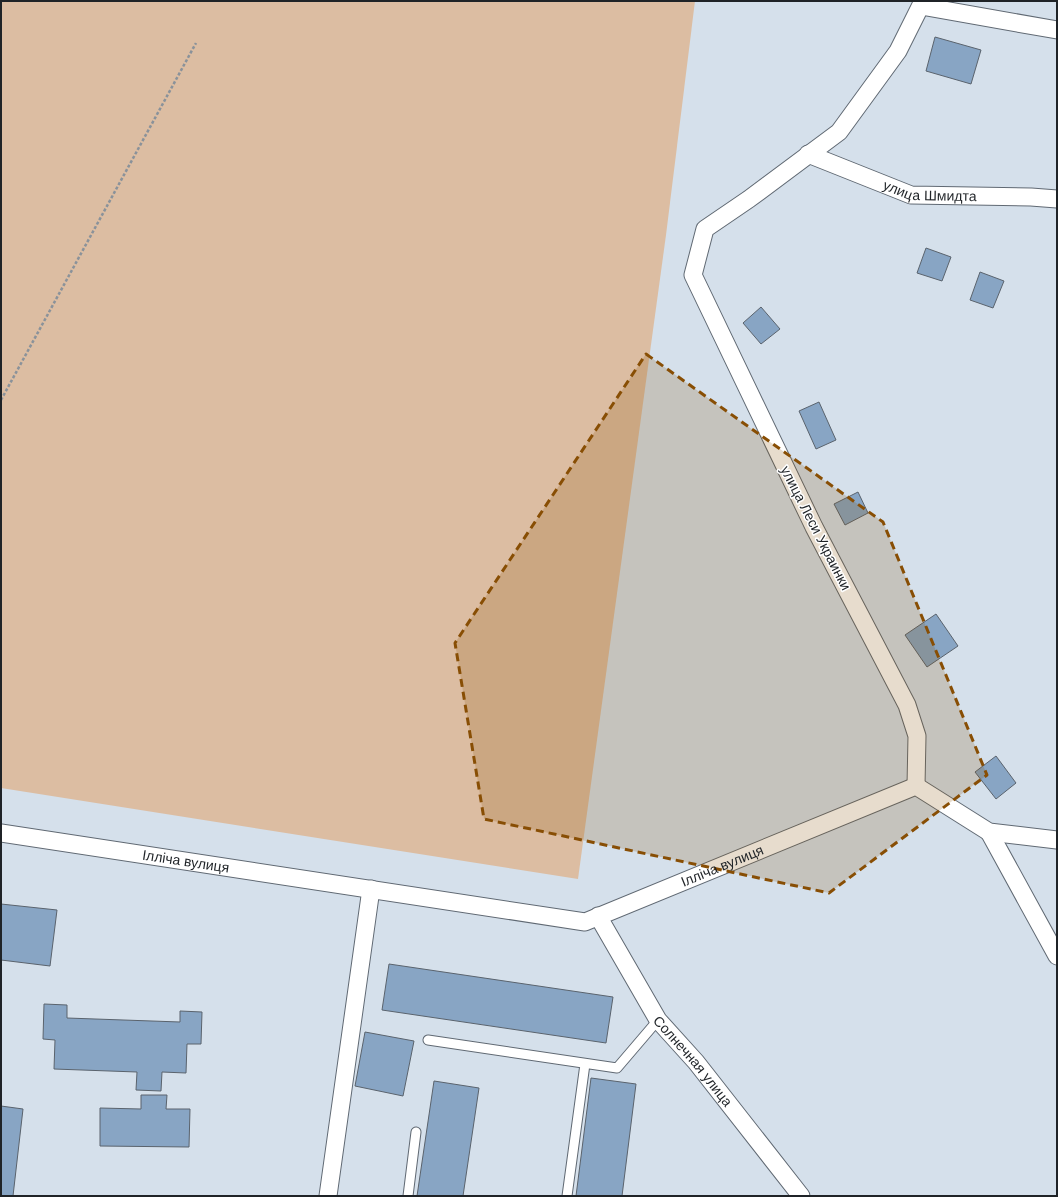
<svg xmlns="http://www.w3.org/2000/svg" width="1058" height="1197" viewBox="0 0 1058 1197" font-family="Arial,sans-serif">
	<rect width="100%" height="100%" fill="#d5e0eb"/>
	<!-- green -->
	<path fill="#dcbda2" d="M1,1h694l-29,234 -88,644 -577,-91z"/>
	<!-- building -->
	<path fill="#88a5c4" stroke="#5a636d" d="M935,37l46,13 -10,34 -45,-13z
		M926,248l25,9 -9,24 -25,-8z
		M980,272l24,9 -11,27 -23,-8z
		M761,307l19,22 -19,15 -18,-21z
		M819,402l17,38 -20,9 -17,-38z
		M858,492l10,21 -23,12 -11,-21z
		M936,614l22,32 -31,21 -22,-32z
		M996,756l20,27 -20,16 -21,-27z
		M1,904l56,6 -7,56 -49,-6z
		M389,964l224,33 -7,46 -224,-33z
		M44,1004l23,1v13l113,4v-11l22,1 -1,32h-14l-1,29 -24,-1 -1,19 -25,-1 1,-18 -83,-3 1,-29 -12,-1z
		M365,1032l49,9 -11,55 -48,-10z
		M591,1078l45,6 -14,112h-46z
		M434,1081l45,7 -16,108h-46z
		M141,1095h26l-1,14h24l-1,38 -89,-1v-38l41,1z
		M1,1106l22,3 -10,87h-12z"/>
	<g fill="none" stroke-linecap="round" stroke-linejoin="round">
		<defs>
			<path id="lane" d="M428,1040l189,28 41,-48
				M408,1196l8,-64
				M567,1196l18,-132"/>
			<g id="street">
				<path d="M921,6l136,24"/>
				<path id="s1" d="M808,154l103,41 120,2 26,2"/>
				<path d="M916,786l1,-50 -10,-31 -93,-178 -121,-252 12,-46 44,-30 90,-67 59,-81 25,-50"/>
				<path d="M989,832l68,124"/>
				<path id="s2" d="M1,833l584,89 331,-136 73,46 68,8"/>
				<path id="s3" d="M598,916l60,104 38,42 105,134"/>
				<path d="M328,1196l43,-307"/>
			</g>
		</defs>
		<!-- lane casing -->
		<use href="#lane" stroke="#606973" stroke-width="11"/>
		<!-- street casing -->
		<use href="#street" stroke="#606973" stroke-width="19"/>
		<!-- path -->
		<path stroke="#8a929a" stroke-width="2.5" stroke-dasharray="3 2" stroke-linecap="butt" d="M1,400l195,-357"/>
		<!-- lane -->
		<use href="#lane" stroke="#fff" stroke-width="9"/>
		<!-- street -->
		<use href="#street" stroke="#fff" stroke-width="17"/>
	</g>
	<!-- marked area -->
	<path fill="#884e04" fill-opacity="0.2" stroke="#884e04" stroke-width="3" stroke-dasharray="8 5" stroke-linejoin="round" d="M646,354l237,168 104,253 -158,118 -345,-74 -29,-176z"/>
	<g text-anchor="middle" stroke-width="3" stroke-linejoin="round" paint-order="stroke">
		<!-- street labels -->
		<g font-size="14" fill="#1f2327" stroke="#fff">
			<text dy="5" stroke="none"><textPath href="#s1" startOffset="129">улица Шмидта</textPath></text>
			<text transform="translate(816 528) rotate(63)" y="5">улица Леси Украинки</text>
			<text dy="5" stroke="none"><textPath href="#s2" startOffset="187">Ілліча вулиця</textPath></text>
			<text dy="5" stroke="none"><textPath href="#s2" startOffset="739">Ілліча вулиця</textPath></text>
			<text dy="5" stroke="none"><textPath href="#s3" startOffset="174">Солнечная улица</textPath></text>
		</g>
	</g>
	<!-- border -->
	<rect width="1058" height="1197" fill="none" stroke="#1f2327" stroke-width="4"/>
</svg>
